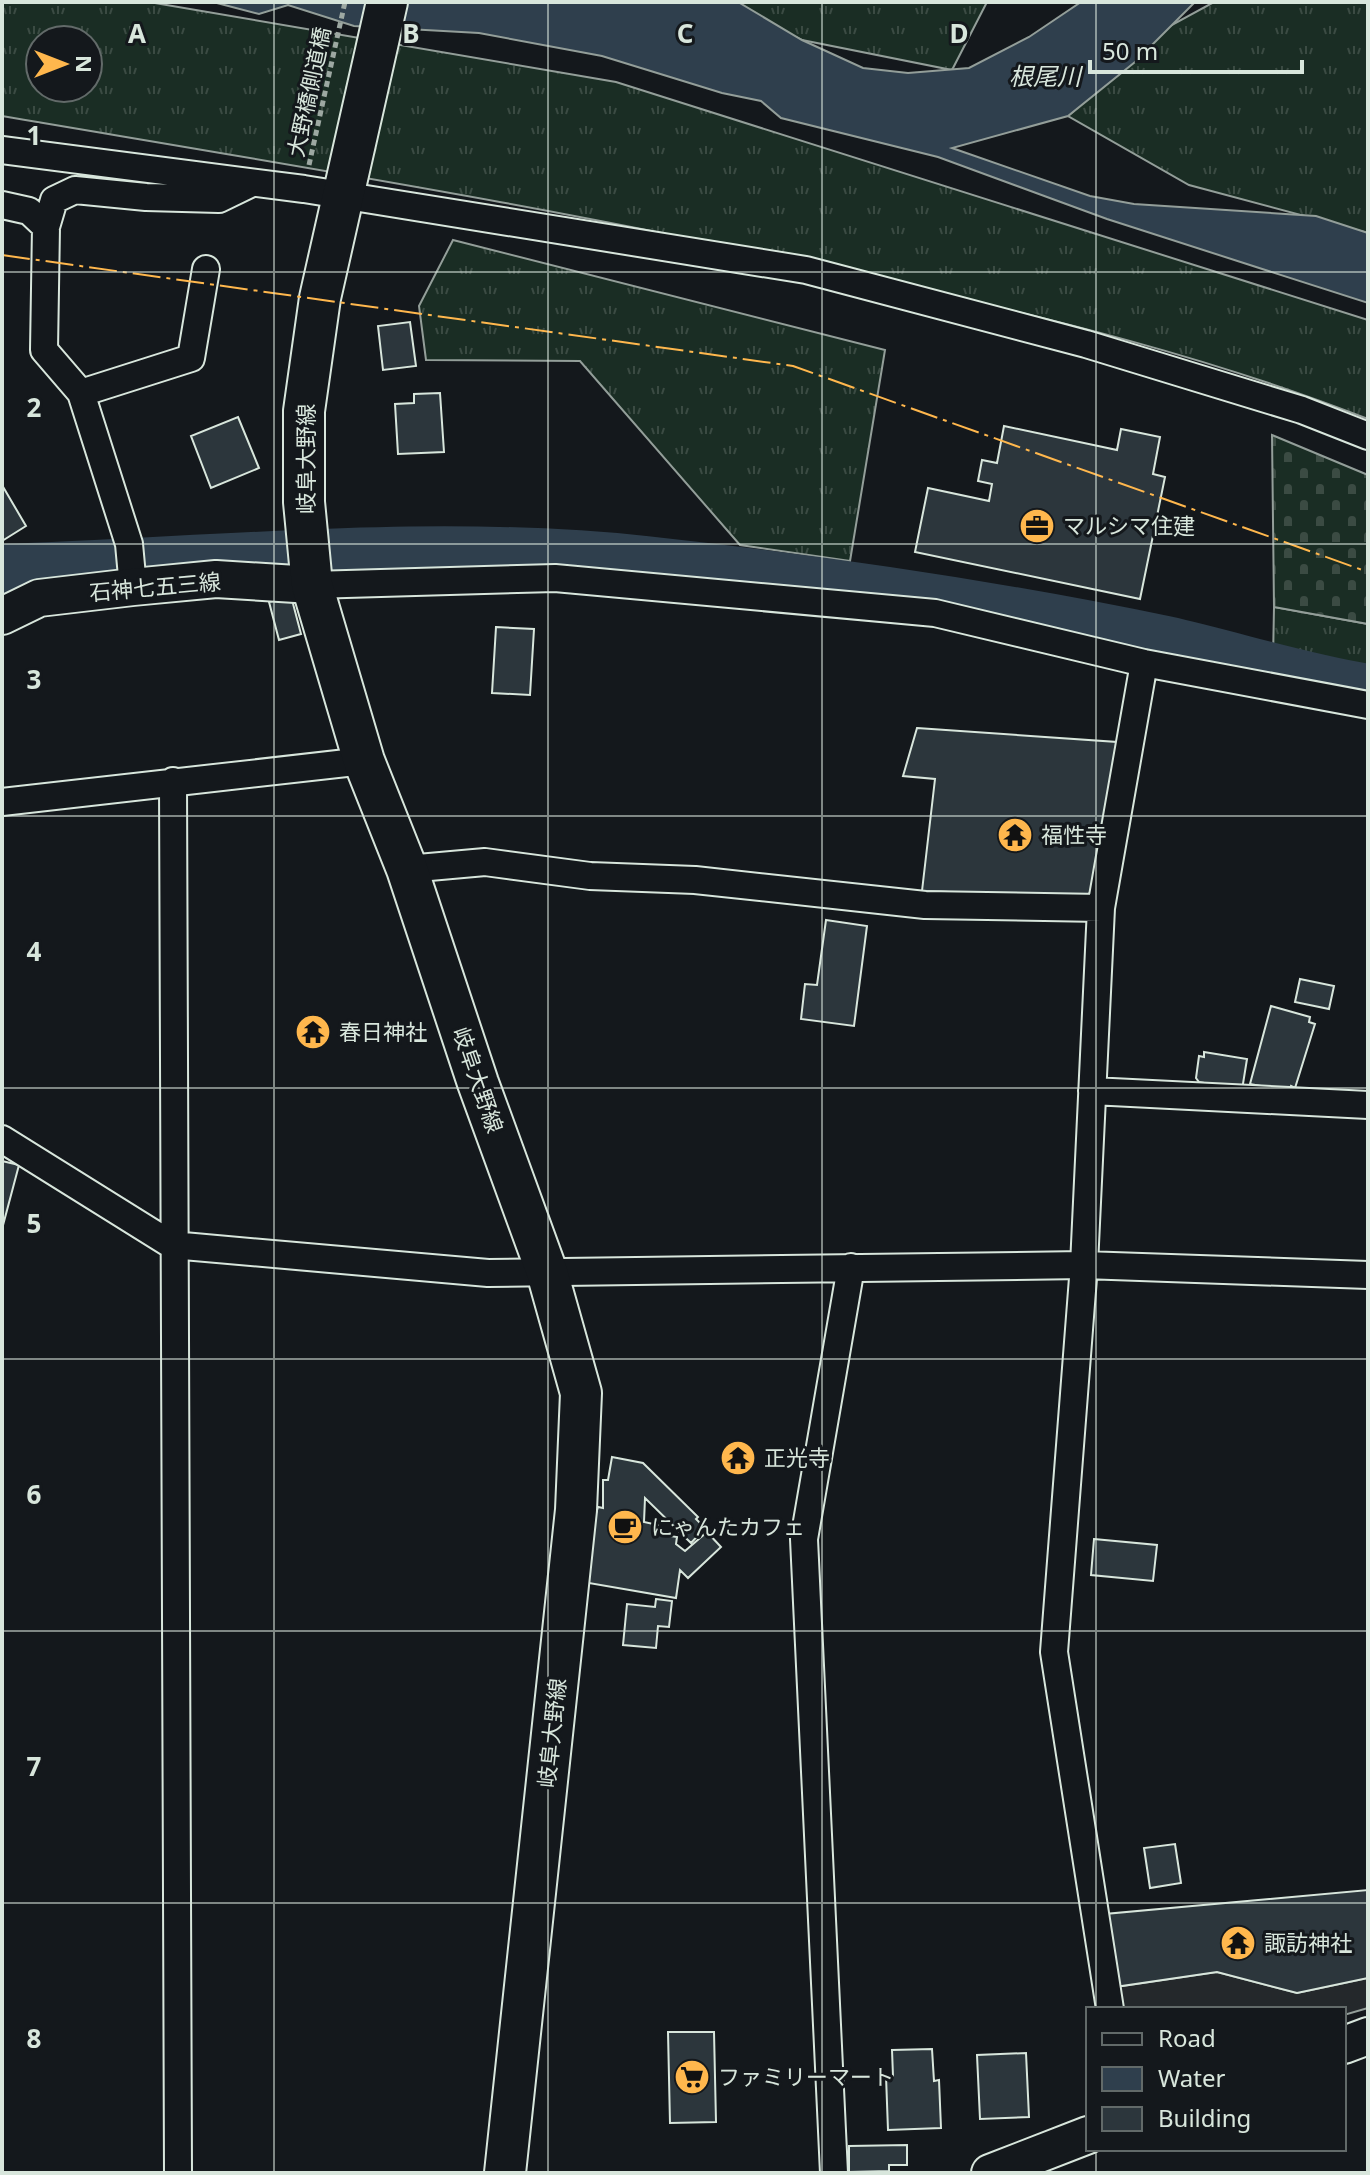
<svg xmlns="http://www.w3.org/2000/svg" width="1370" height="2175" viewBox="0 0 1370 2175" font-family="'Noto Sans','Noto Sans JP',sans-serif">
	<defs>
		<pattern id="grass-tufts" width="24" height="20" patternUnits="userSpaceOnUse" patternTransform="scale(2)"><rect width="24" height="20" fill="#1a2d24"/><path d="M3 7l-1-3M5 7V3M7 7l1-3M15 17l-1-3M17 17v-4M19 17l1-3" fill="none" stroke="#3b4b43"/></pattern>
		<pattern id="cemetery-stones" width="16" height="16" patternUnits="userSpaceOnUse" patternTransform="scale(2)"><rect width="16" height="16" fill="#1a2d24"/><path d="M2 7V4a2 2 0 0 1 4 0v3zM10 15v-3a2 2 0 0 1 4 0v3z" fill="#3b4b43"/></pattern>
	</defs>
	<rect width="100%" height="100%" fill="#14181c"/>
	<!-- grass -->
	<path fill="url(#grass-tufts)" stroke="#939e99" stroke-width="2" fill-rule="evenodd" d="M2,2h147l467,80 752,238v99c-158,-62 -322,-102 -487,-139 -290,-67 -585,-114 -879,-164zM40,40h48v48h-48z
		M720,2h267l-35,68 -150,-30z
		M1214,2h154v231l-179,-48 -121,-69 100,-89z
		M453,240l432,110 -35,211 -110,-16 -160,-184 -154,-1 -7,-54z
		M1274,607l94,17v55l-95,-18z"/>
	<!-- cemetery -->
	<path fill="url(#cemetery-stones)" stroke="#939e99" stroke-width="2" d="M1272,435l96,40v149l-94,-17z"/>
	<!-- parking -->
	<path fill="#24282b" stroke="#939e99" stroke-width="2" d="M1217,1972l80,21 71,-15v30l-24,7v-6h-226l-3,-22z"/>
	<!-- water -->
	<path fill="#2f3f4d" stroke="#939e99" stroke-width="2" d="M213,2h525l64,38 61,28 45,5 61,-5 60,-31 52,-35h114l-60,60 -67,54 -116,32 138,48 44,8 182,12 52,17v70l-261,-84 -169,-62 -157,-39 -20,-17 -39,-8 -120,-37 -123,-23 -125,-7 -66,-21 -29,9z"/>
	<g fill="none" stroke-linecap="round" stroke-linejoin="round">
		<!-- river -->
		<path stroke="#2f3f4d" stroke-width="50" d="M2,569c214,-7 429,-31 644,-8 174,19 348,44 520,80 67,15 134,37 202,48"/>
	</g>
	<!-- building -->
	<path fill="#2c363c" stroke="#d8e6dc" stroke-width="2" d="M410,322l6,44 -33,4 -5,-44z
		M440,393l4,59 -46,2 -3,-50 19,-1v-9z
		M238,417l21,51 -48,20 -20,-52z
		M1004,426l113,24 4,-21 39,8 -7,37 12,3 -25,122 -225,-47 13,-64 61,13 3,-17 -14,-3 4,-21 15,3z
		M2,485l24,41 -24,15z
		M291,596l10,38 -22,6 -10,-38z
		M496,627l38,2 -4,66 -38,-2z
		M917,728l200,14 -27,155 -168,-6 13,-112 -32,-3z
		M826,920l41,6 -13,100 -53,-7 4,-35 12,1z
		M1300,979l34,7 -5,23 -34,-7z
		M1271,1006l39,11 -1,5 6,2 -20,64 -4,-2 -2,5 -39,-7z
		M1204,1052l43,7 -5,31 -43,-8 -3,-4 3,-22 5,1z
		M2,1161l17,4 -17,64z
		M612,1457l31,6 55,54 -2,2 9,9 -14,15 -46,-45 -1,24 14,3 -1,9 20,3 -1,7 9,7 22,-19 14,15 -33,31 -8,-8 -4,28 -93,-16 11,-62 4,-13 5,1v-28h5z
		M1094,1539l63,6 -4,36 -62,-6z
		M656,1599l16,2 -3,26 -11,-1 -2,22 -33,-3 4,-41 28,3z
		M1175,1844l6,39 -31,5 -6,-40z
		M1368,1890v88l-71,15 -80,-21 -102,15 -10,-73z
		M668,2032h46l2,90 -46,1z
		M932,2049l2,32 5,-1 2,48 -53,2 -2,-54h7l-1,-26z
		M1026,2053l3,64 -49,2 -3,-64z
		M907,2145v20h-18v6l-40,1v-26z"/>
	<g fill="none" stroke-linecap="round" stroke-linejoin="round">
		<defs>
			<path id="street" d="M2,150l302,39 502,81 280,74 216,66 66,26
				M2,205l27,6 17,16 -2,123 37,43 48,151 4,43
				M46,227l8,-27 21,-10 71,7 73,2 33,-16
				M81,393l110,-35 15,-89
				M312,585l243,-7 380,35 209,50 224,42
				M173,781l5,1392
				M2,802l362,-41
				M407,869l78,-7 105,14 105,4 230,25 176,3
				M1092,1091l276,14
				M2,1139l170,106 316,28 596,-8 284,10
				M1110,2009l-56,-357 30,-387 17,-357 43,-245
				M834,2173l-30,-634 47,-272"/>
			<path id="secondary" d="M2,616l37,-18 94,-11 83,-8 96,6
				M1344,2045l24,-9
				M990,2173l98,-38"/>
			<path id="primary" d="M387,2l-67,296 -16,113v91l8,83 52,176 43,108 71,214 69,189 34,121 -5,117 -71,663"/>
		</defs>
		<!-- street casing -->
		<use href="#street" stroke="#d8e6dc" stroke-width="30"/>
		<!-- secondary casing -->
		<use href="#secondary" stroke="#d8e6dc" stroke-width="40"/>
		<!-- primary casing -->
		<use href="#primary" stroke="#d8e6dc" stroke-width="44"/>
		<!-- path -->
		<path stroke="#9da8a2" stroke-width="5" stroke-dasharray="6 4" stroke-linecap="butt" d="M309,165l36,-163"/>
		<!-- street -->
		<use href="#street" stroke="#14181c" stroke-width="26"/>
		<!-- secondary -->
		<use href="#secondary" stroke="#14181c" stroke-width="36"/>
		<!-- primary -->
		<use href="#primary" stroke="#14181c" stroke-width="40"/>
		<!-- power -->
		<path stroke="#ffb74d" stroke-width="2" stroke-dasharray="28 6 4 6" stroke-linecap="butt" d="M2,255l791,111 575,206"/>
	</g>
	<!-- grid -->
	<path fill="none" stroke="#d8e6dc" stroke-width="2" stroke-opacity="0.55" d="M274,2v2171M548,2v2171M822,2v2171M1096,2v2007M2,272h1366M2,544h1366M2,816h1366M2,1088h1366M2,1359h1366M2,1631h1366M2,1903h1366M1096,2149v24"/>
	<!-- icons -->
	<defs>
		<symbol id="office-disc" viewBox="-11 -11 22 22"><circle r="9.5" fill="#ffb74d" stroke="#14181c"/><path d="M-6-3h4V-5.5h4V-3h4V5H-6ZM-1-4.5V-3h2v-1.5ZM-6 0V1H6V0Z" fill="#111"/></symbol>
		<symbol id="temple-disc" viewBox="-11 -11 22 22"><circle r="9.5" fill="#ffb74d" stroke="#14181c"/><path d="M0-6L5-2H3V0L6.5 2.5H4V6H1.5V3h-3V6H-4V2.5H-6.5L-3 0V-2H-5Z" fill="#111"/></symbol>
		<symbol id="cafe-disc" viewBox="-11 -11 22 22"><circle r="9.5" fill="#ffb74d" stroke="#14181c"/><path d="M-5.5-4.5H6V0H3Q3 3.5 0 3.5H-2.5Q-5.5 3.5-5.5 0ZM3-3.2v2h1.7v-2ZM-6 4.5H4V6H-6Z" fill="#111"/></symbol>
		<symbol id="supermarket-disc" viewBox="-11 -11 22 22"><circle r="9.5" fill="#ffb74d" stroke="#14181c"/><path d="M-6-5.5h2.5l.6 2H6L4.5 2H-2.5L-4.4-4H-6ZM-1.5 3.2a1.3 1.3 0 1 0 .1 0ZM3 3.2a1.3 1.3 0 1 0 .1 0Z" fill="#111"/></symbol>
	</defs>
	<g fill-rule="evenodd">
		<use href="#office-disc" x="1017" y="506" width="40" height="40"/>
		<use href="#temple-disc" x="995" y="815" width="40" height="40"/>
		<use href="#temple-disc" x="293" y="1012" width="40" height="40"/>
		<use href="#temple-disc" x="718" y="1438" width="40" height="40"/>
		<use href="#cafe-disc" x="605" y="1507" width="40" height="40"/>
		<use href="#temple-disc" x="1218" y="1923" width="40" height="40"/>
		<use href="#supermarket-disc" x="672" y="2057" width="40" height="40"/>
	</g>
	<g text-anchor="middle" stroke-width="6" stroke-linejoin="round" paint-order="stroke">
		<!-- street labels -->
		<g font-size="22" fill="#d8e6dc" stroke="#14181c">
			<text transform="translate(309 92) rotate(-78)" y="8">大野橋側道橋</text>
			<text transform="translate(306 459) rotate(-90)" y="8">岐阜大野線</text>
			<text transform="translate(155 587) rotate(-5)" y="8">石神七五三線</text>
			<text transform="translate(478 1080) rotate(71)" y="8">岐阜大野線</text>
			<text transform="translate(552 1733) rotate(-84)" y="8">岐阜大野線</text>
		</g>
		<!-- poi labels -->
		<g font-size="22" fill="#d8e6dc" stroke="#14181c" text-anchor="start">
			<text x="1063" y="534">マルシマ住建</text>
			<text x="1041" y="843">福性寺</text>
			<text x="339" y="1040">春日神社</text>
			<text x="764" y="1466">正光寺</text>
			<text x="651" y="1535">にゃんたカフェ</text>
			<text x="1264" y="1951">諏訪神社</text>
			<text x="718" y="2085">ファミリーマート</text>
		</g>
		<!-- water labels -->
		<g font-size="24" font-style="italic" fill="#d8e6dc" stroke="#14181c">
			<text x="1045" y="85">根尾川</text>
		</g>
	</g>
	<g font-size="26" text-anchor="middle" font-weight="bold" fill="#d8e6dc" stroke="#14181c" stroke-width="6" stroke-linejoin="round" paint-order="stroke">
		<text x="137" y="43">A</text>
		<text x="411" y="43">B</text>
		<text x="685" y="43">C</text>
		<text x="959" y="43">D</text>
		<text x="34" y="145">1</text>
		<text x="34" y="417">2</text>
		<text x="34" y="689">3</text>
		<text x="34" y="961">4</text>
		<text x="34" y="1233">5</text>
		<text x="34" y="1504">6</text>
		<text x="34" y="1776">7</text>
		<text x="34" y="2048">8</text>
	</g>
	<!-- border -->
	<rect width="1370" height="2175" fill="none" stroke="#d8e6dc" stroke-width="8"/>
	<!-- legend -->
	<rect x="1086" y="2007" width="260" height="144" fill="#14181c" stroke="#626a69" stroke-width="2"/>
	<rect x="1102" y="2033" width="40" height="12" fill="#14181c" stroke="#626a69" stroke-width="2"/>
	<text x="1158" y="2047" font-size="24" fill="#d8e6dc">Road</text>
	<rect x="1102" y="2067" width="40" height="24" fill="#2f3f4d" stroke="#626a69" stroke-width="2"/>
	<text x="1158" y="2087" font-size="24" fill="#d8e6dc">Water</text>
	<rect x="1102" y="2107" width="40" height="24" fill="#2c363c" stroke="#626a69" stroke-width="2"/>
	<text x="1158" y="2127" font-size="24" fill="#d8e6dc">Building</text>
	<!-- north arrow -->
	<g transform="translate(64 64) rotate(90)"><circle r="38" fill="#14181c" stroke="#626a69" stroke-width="2"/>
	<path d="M0-6L14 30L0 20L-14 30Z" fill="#ffb74d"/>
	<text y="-12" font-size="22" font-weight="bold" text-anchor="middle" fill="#d8e6dc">N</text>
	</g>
	<!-- scale -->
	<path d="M1090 60v12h212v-12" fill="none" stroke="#d8e6dc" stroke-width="4"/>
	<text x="1102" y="60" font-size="24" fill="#d8e6dc" stroke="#14181c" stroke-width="6" paint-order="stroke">50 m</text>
</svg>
